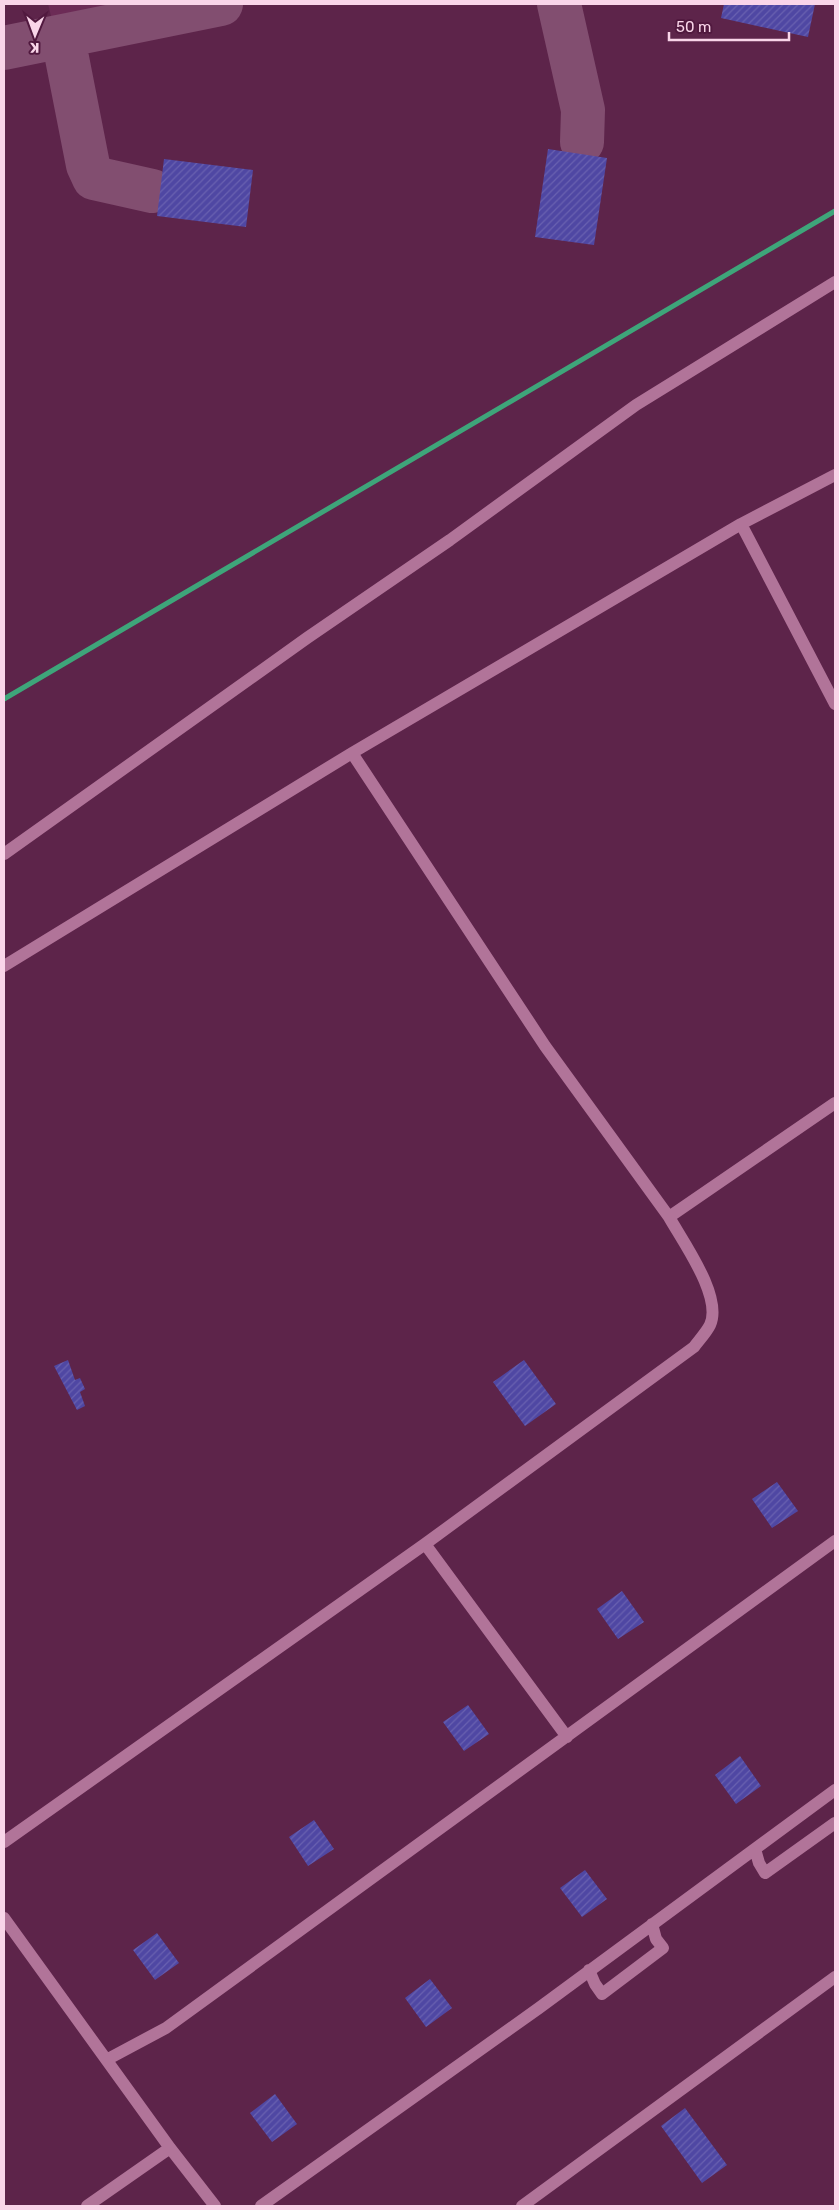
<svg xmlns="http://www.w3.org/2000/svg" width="839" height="2210" viewBox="0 0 839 2210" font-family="Rubik,sans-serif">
	<defs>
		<pattern id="building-hatch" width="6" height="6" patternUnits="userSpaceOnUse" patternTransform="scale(1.25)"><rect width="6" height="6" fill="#4f47a3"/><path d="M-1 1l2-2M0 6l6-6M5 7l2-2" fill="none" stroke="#6961b0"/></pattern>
	</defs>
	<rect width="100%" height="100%" fill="#5d244a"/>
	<!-- built -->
	<path fill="#6c2b56" d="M48,4h89l-85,16z"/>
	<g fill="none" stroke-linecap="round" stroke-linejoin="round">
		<!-- stream -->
		<path stroke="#3ea57a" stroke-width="5" d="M4,699l831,-488"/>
		<!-- taxiway -->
		<path stroke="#824e70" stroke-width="44" d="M559,4l24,106 -1,32
			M4,48l217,-44
			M67,58l21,107 6,13 58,13"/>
	</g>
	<!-- building -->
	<path fill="url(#building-hatch)" d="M724,4h91l-7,33 -87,-19z
		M548,149l59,9 -13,87 -59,-8z
		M164,159l89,11 -7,57 -89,-11z
		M68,1360l7,20 5,-2 5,11 -5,3 5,14 -8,4 -23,-44z
		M524,1360l32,44 -31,22 -32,-44z
		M777,1482l21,29 -26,17 -20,-29z
		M622,1591l22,31 -26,17 -21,-30z
		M468,1705l21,29 -25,17 -21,-29z
		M740,1756l21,30 -25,18 -21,-29z
		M314,1820l20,29 -26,17 -19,-29z
		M585,1870l22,29 -25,18 -22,-29z
		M157,1933l22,30 -24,17 -22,-30z
		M430,1979l22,29 -26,19 -21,-29z
		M275,2094l22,30 -25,18 -22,-29z
		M685,2108l42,57 -25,18 -41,-57z"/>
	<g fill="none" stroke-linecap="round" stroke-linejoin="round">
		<!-- minor -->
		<path stroke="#b17499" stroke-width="12" d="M741,524l94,180
			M352,753l193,293 124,171 166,-114
			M4,854l303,-216 143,-98 186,-135 199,-123
			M4,966l348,-213 389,-229 94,-49
			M425,1544l142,193
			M4,1842l421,-298 269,-197c5,-7 12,-14 16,-22 13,-28 -27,-83 -41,-108
			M755,1849l4,14 6,10 70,-50
			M4,1918l166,230 45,58
			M589,1970l6,14 7,10 61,-46 -7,-9 -4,-15
			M108,2059l58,-31 669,-487
			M87,2206l83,-58
			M261,2206l278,-198 296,-218
			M522,2206l313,-229"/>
	</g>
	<!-- border -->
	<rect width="839" height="2210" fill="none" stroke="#f9d5e9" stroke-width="10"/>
	<!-- north arrow -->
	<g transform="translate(35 35) rotate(181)" stroke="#51193f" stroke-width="4" paint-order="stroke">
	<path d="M0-4L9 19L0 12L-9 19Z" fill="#f9d5e9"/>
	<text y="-8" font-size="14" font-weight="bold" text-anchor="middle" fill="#f9d5e9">K</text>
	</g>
	<!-- scale -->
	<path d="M669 32v8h120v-8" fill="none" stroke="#f9d5e9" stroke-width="2.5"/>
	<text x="676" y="32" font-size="15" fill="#f9d5e9" stroke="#51193f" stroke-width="4" paint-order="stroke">50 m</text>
</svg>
